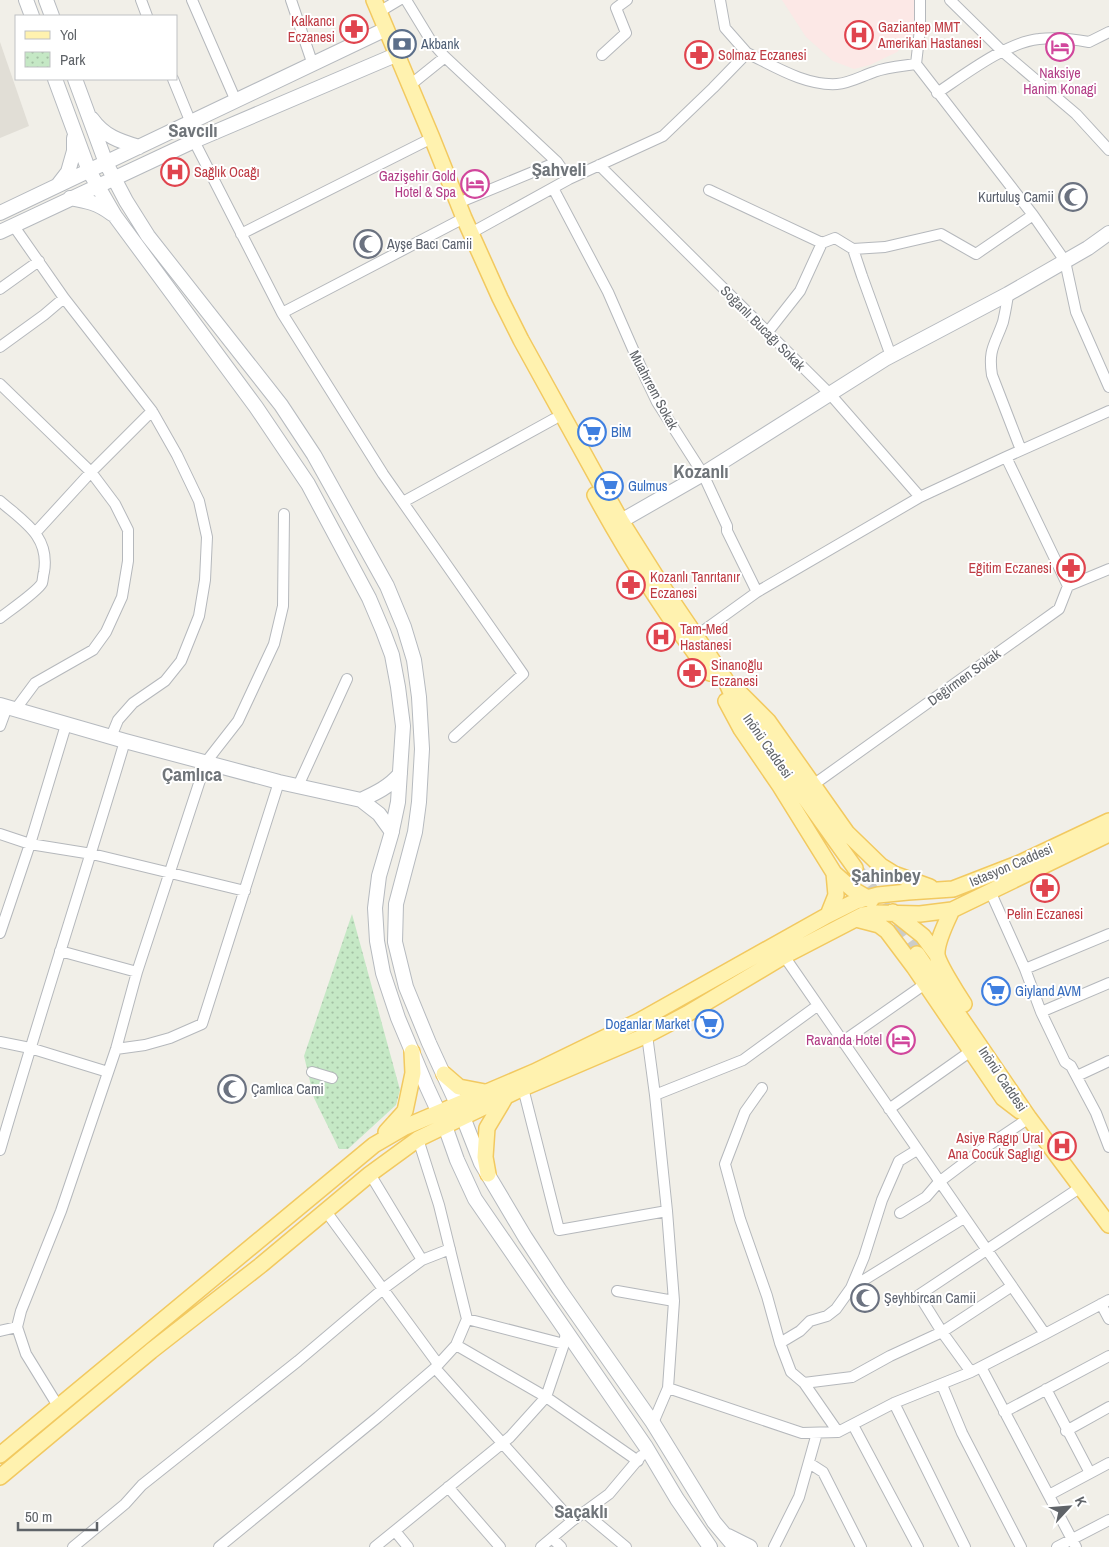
<svg xmlns="http://www.w3.org/2000/svg" width="1109" height="1547" viewBox="0 0 1109 1547" font-family="'Archivo Narrow',sans-serif">
	<defs>
		<pattern id="park-dots" width="8" height="8" patternUnits="userSpaceOnUse" patternTransform="scale(1.25)"><rect width="8" height="8" fill="#c5e8c5"/><path d="M2 2h.1M6 6h.1" fill="none" stroke="#a3c0a4" stroke-width="1.8" stroke-linecap="round"/></pattern>
	</defs>
	<rect width="100%" height="100%" fill="#f1efe8"/>
	<!-- education -->
	<path fill="#e1ded6" d="M0,42l29,84 -29,12z"/>
	<!-- medical -->
	<path fill="#fce8e6" d="M782,0h132l2,10 -1,23 -18,19 -27,13 -16,4 -21,-8 -27,-24z"/>
	<!-- park -->
	<path fill="url(#park-dots)" d="M352,914l48,176 -4,15 -48,44h-9l-25,-51 -10,-42z"/>
	<g fill="none" stroke-linecap="round" stroke-linejoin="round">
		<!-- primary-tunnel -->
		<path stroke="#ccccc8" stroke-width="15" stroke-dasharray="15 8" stroke-linecap="butt" d="M855,868l62,86"/>
		<defs>
			<path id="street" d="M141,0l6,16
				M192,0l44,101
				M291,0l22,65
				M406,0l25,41 14,16 112,105 12,17
				M720,0l5,28 22,25c27,13 58,33 90,31 13,-1 25,-8 37,-12 12,-5 28,-6 42,-8
				M920,0v29l-4,35 117,151 32,46 11,51 33,75
				M950,0l53,52 73,62 33,36
				M379,12l20,-12
				M602,55l24,-22 -10,-25 11,-8
				M173,79l18,44
				M409,86l36,-29
				M937,93c27,-18 70,-51 102,-54 17,-2 34,0 50,3l20,-10
				M194,141l88,172 101,161 140,200 -69,63
				M599,165l231,229 90,103
				M553,188l55,104 38,87 11,23 46,72 24,52v5l30,61
				M709,190l113,53 13,-5 18,11 32,-2 56,-13 35,20 57,-39
				M458,203l99,-41
				M13,225l51,73 88,113 25,44 22,46 8,36 -2,43 -6,36 -18,45 -16,20 -32,22 -15,17 -7,17
				M471,233l98,-54 94,-43 50,-48 34,-35
				M241,234l191,-96
				M853,249l9,27 29,80
				M0,289l39,-28
				M1008,294c-1,9 -3,19 -5,28 -8,23 -15,27 -11,53l29,75
				M282,313l182,-95
				M767,333l33,-42 22,-48
				M0,347l44,-32 20,-17
				M0,384l91,88 24,32 13,26v31l-6,36 -16,35 -13,18 -58,33 -20,27
				M1006,457l62,129
				M0,501c24,21 50,35 44,71 -1,3 -1,8 -2,11 -4,8 -33,28 -42,35
				M403,502l151,-83
				M36,532l55,-60 61,-61
				M696,636l61,-44 163,-95 86,-40 103,-46
				M0,726l7,-19
				M813,785l246,-176 9,-23 41,-17
				M298,786l49,-107
				M0,834l30,10 62,10 153,37
				M990,891l35,78 16,43 24,50 6,4 25,47 13,34
				M0,933l30,-89 36,-119
				M60,951l77,21
				M784,956l261,378
				M1025,969l84,-35
				M1041,1012l68,-29
				M639,1021l8,14 8,60 12,116 7,90 -6,87 -15,35
				M0,1042l30,6 78,24
				M842,1042l83,-58
				M116,1049l29,-4 25,-7 32,-14 77,-242
				M312,1072l20,6
				M1077,1076l32,-15
				M523,1088l36,142 108,-19
				M762,1088l-17,24 -20,52 15,55 27,77 13,47 11,29 13,11 34,49
				M655,1095l88,-35 74,-54
				M889,1109l82,-58
				M0,1150c40,-137 84,-272 125,-409
				M370,1174l52,86
				M325,1210l113,154
				M900,1213l26,-16 13,-15 41,-31 49,-33
				M851,1288l113,-70
				M617,1291l57,10
				M1101,1304l8,15
				M467,1319l97,25
				M0,1331l17,-4
				M780,1343l20,-12 10,-10 17,-5 9,-7 15,-21 13,-31 18,-57 17,-39 18,-11
				M456,1345l90,52 92,64
				M981,1367l95,180
				M435,1368l137,153
				M971,1372l-29,-40 -23,-37 162,-108
				M804,1383l48,-6 38,-21 52,-24 70,-46
				M942,1385l20,48 59,114
				M668,1388l134,45 36,-1 56,-29 77,-31 74,-38 64,-34
				M1046,1389l44,84
				M894,1403l71,144
				M58,1406l-32,-52 -9,-27 4,-16 40,-100 55,-162 21,-77 69,-210 32,-41 36,-77 9,-38 1,-92
				M1004,1412l105,-56
				M853,1425l65,122
				M1066,1431l43,-24
				M809,1463l14,9 38,75
				M448,1487l52,60
				M1049,1495l60,-32
				M584,1512l42,35
				M395,1531l13,16
				M552,1538l9,9
				M73,1547l52,-43 17,-19 156,-124 85,-72 39,-29 28,-11
				M219,1547l159,-130 57,-49 21,-23 11,-26 -28,-114 -21,-66
				M375,1547l135,-110 36,-40 18,-53 2,-12
				M541,1547l31,-26 37,-27 32,-38
				M774,1547l25,-50 18,-64
				M1057,1547l52,-27"/>
			<path id="secondary" d="M26,0l6,16
				M46,0l6,16
				M55,79l34,92 26,45 141,191 52,77 61,114 14,33 9,24 6,32 5,39 -5,76 -7,33 -12,41 -4,32 2,33 6,32 15,45 29,69 18,39 12,34 18,39 171,248 31,52 33,48
				M75,79l31,84 20,38 22,35 133,169 33,50 73,131 17,41 10,33 5,37 3,52 -3,53 -4,30 -19,72 -1,38 11,45 23,56 34,74 18,46 44,74 34,52 94,134 61,99 21,25
				M92,119c12,17 27,22 47,28
				M58,185l10,-13 6,-21v-13
				M70,198c17,3 28,5 42,16
				M0,213l386,-184
				M0,232l194,-91 204,-87
				M621,521l82,-47 182,-115 123,-65 80,-46 21,-15
				M0,705l125,36 154,41 82,18 18,14 13,18
				M361,800c15,-7 28,-13 39,-26
				M728,1536l22,11"/>
			<path id="primary" d="M374,0l58,138 32,80 36,80 21,42 100,181 41,65 63,93 8,18 122,171
				M595,495c34,62 72,122 115,178
				M737,690l31,31 79,112 34,33 13,8 36,13
				M726,701l15,28 39,57 54,87 18,16 19,11
				M952,910c-5,11 -16,32 -15,45 2,10 21,40 27,49
				M893,912l30,24 14,19
				M828,915l8,-20 -2,-22
				M856,919l23,6 8,6 27,36 89,131 17,13
				M917,954l112,164 80,107
				M444,1074l15,13 26,5
				M386,1132l19,-21 8,-38 -1,-21
				M488,1174l-3,-17 2,-29 19,-32
				M0,1455l374,-310 31,-18 129,-55 105,-51 189,-106 28,-14 22,-6 30,-3 45,-3 67,-26 89,-42
				M0,1477l151,-126 110,-86 109,-91 48,-35 105,-51 124,-53 40,-21 97,-58 79,-41 14,-2 43,1 32,-4 157,-76"/>
		</defs>
		<!-- street casing -->
		<use href="#street" stroke="#b5b8bc" stroke-width="12"/>
		<!-- secondary casing -->
		<use href="#secondary" stroke="#b6babf" stroke-width="16"/>
		<!-- primary casing -->
		<use href="#primary" stroke="#f2c960" stroke-width="18"/>
		<!-- street -->
		<use href="#street" stroke="#fff" stroke-width="10"/>
		<!-- secondary -->
		<use href="#secondary" stroke="#fff" stroke-width="14"/>
		<!-- primary -->
		<use href="#primary" stroke="#fff2af" stroke-width="15"/>
	</g>
	<!-- icons -->
	<defs>
		<symbol id="pharmacy-ring" viewBox="-11 -11 22 22"><circle r="9.5" fill="#fff" stroke="#e0444e" stroke-width="1.5"/><path d="M-2-6h4v4h4v4h-4v4h-4v-4h-4v-4h4Z" fill="#e0444e"/></symbol>
		<symbol id="hospital-ring" viewBox="-11 -11 22 22"><circle r="9.5" fill="#fff" stroke="#e0444e" stroke-width="1.5"/><path d="M-5-5h3v3.5h4V-5h3V5h-3V1.5h-4V5h-3Z" fill="#e0444e"/></symbol>
		<symbol id="bank-ring" viewBox="-11 -11 22 22"><circle r="9.5" fill="#fff" stroke="#5c6f8a" stroke-width="1.5"/><path d="M-6-4H6V4H-6ZM0-2.3a2.3 2.3 0 1 0 0 4.6a2.3 2.3 0 1 0 0-4.6Z" fill="#5c6f8a"/></symbol>
		<symbol id="hotel-ring" viewBox="-11 -11 22 22"><circle r="9.5" fill="#fff" stroke="#d1479c" stroke-width="1.5"/><path d="M-6-4.5h1.5V1H6V5H4.5V3h-9V5H-6ZM-4 0a1.8 1.8 0 1 1 3.6 0ZM.5 0V-2.5h3Q6-2.5 6 0Z" fill="#d1479c"/></symbol>
		<symbol id="mosque-ring" viewBox="-11 -11 22 22"><circle r="9.5" fill="#fff" stroke="#6b7280" stroke-width="1.5"/><path d="M3.5-4.9A6 6 0 1 0 3.5 4.9A5 5 0 1 1 3.5-4.9Z" fill="#6b7280"/></symbol>
		<symbol id="supermarket-ring" viewBox="-11 -11 22 22"><circle r="9.5" fill="#fff" stroke="#3f7fe0" stroke-width="1.5"/><path d="M-6-5.5h2.5l.6 2H6L4.5 2H-2.5L-4.4-4H-6ZM-1.5 3.2a1.3 1.3 0 1 0 .1 0ZM3 3.2a1.3 1.3 0 1 0 .1 0Z" fill="#3f7fe0"/></symbol>
	</defs>
	<g fill-rule="evenodd">
		<use href="#pharmacy-ring" x="338" y="13" width="32" height="32"/>
		<use href="#hospital-ring" x="843" y="19" width="32" height="32"/>
		<use href="#bank-ring" x="386" y="28" width="32" height="32"/>
		<use href="#hotel-ring" x="1044" y="31" width="32" height="32"/>
		<use href="#pharmacy-ring" x="683" y="39" width="32" height="32"/>
		<use href="#hospital-ring" x="159" y="156" width="32" height="32"/>
		<use href="#hotel-ring" x="459" y="168" width="32" height="32"/>
		<use href="#mosque-ring" x="1057" y="181" width="32" height="32"/>
		<use href="#mosque-ring" x="352" y="228" width="32" height="32"/>
		<use href="#supermarket-ring" x="576" y="416" width="32" height="32"/>
		<use href="#supermarket-ring" x="593" y="470" width="32" height="32"/>
		<use href="#pharmacy-ring" x="1055" y="552" width="32" height="32"/>
		<use href="#pharmacy-ring" x="615" y="569" width="32" height="32"/>
		<use href="#hospital-ring" x="645" y="621" width="32" height="32"/>
		<use href="#pharmacy-ring" x="676" y="657" width="32" height="32"/>
		<use href="#pharmacy-ring" x="1029" y="872" width="32" height="32"/>
		<use href="#supermarket-ring" x="980" y="975" width="32" height="32"/>
		<use href="#supermarket-ring" x="693" y="1008" width="32" height="32"/>
		<use href="#hotel-ring" x="885" y="1024" width="32" height="32"/>
		<use href="#mosque-ring" x="216" y="1073" width="32" height="32"/>
		<use href="#hospital-ring" x="1046" y="1130" width="32" height="32"/>
		<use href="#mosque-ring" x="849" y="1282" width="32" height="32"/>
	</g>
	<g text-anchor="middle" stroke-width="4" stroke-linejoin="round" paint-order="stroke">
		<!-- health labels -->
		<g font-size="14" fill="#be3a42" stroke="#fff" text-anchor="start">
			<text x="335" y="26" text-anchor="end">Kalkancı<tspan x="335" dy="16">Eczanesi</tspan></text>
			<text x="878" y="32">Gaziantep MMT<tspan x="878" dy="16">Amerikan Hastanesi</tspan></text>
			<text x="718" y="60">Solmaz Eczanesi</text>
			<text x="194" y="177">Sağlık Ocağı</text>
			<text x="1052" y="573" text-anchor="end">Eğitim Eczanesi</text>
			<text x="650" y="582">Kozanlı Tanrıtanır<tspan x="650" dy="16">Eczanesi</tspan></text>
			<text x="680" y="634">Tam-Med<tspan x="680" dy="16">Hastanesi</tspan></text>
			<text x="711" y="670">Sinanoğlu<tspan x="711" dy="16">Eczanesi</tspan></text>
			<text x="1045" y="919" text-anchor="middle">Pelin Eczanesi</text>
			<text x="1043" y="1143" text-anchor="end">Asiye Ragıp Ural<tspan x="1043" dy="16">Ana Cocuk Saglıgı</tspan></text>
		</g>
		<!-- service labels -->
		<g font-size="14" fill="#4e5e75" stroke="#fff" text-anchor="start">
			<text x="421" y="49">Akbank</text>
		</g>
		<!-- hotel labels -->
		<g font-size="14" fill="#b23c85" stroke="#fff" text-anchor="end">
			<text x="1060" y="78" text-anchor="middle">Naksiye<tspan x="1060" dy="16">Hanim Konagi</tspan></text>
			<text x="456" y="181">Gazişehir Gold<tspan x="456" dy="16">Hotel &amp; Spa</tspan></text>
			<text x="882" y="1045">Ravanda Hotel</text>
		</g>
		<!-- worship labels -->
		<g font-size="14" fill="#5b616d" stroke="#fff" text-anchor="start">
			<text x="1054" y="202" text-anchor="end">Kurtuluş Camii</text>
			<text x="387" y="249">Ayşe Bacı Camii</text>
			<text x="251" y="1094">Çamlıca Cami</text>
			<text x="884" y="1303">Şeyhbircan Camii</text>
		</g>
		<!-- street labels -->
		<g font-size="14" fill="#5f6368" stroke="#fff">
			<text transform="translate(763 328) rotate(45)" y="5">Soğanlı Bucağı Sokak</text>
			<text transform="translate(654 390) rotate(62)" y="5">Muahrrem Sokak</text>
			<text transform="translate(964 677) rotate(-36)" y="5">Değirmen Sokak</text>
			<text transform="translate(768 746) rotate(55)" y="5">Inönü Caddesi</text>
			<text transform="translate(1011 865) rotate(-23)" y="5">Istasyon Caddesi</text>
			<text transform="translate(1003 1079) rotate(56)" y="5">Inönü Caddesi</text>
		</g>
		<!-- shop labels -->
		<g font-size="14" fill="#366cbe" stroke="#fff" text-anchor="start">
			<text x="611" y="437">BİM</text>
			<text x="628" y="491">Gulmus</text>
			<text x="1015" y="996">Giyland AVM</text>
			<text x="690" y="1029" text-anchor="end">Doganlar Market</text>
		</g>
		<!-- district labels -->
		<g font-size="19" font-weight="bold" fill="#70757a" stroke="#fff">
			<text x="193" y="137">Savcılı</text>
			<text x="559" y="176">Şahveli</text>
			<text x="701" y="478">Kozanlı</text>
			<text x="192" y="781">Çamlıca</text>
			<text x="886" y="882">Şahinbey</text>
			<text x="581" y="1518">Saçaklı</text>
		</g>
	</g>
	<!-- legend -->
	<rect x="15" y="15" width="162" height="65" fill="#ffffff" stroke="#bfc1c3"/>
	<rect x="25" y="31" width="25" height="8" fill="#fff2af" stroke="#bfc1c3"/>
	<text x="60" y="40" font-size="15" fill="#5f6368">Yol</text>
	<rect x="25" y="52" width="25" height="15" fill="url(#park-dots)" stroke="#bfc1c3"/>
	<text x="60" y="65" font-size="15" fill="#5f6368">Park</text>
	<!-- north arrow -->
	<g transform="translate(1069 1507) rotate(64)" stroke="#ffffff" stroke-width="4" paint-order="stroke">
	<path d="M0-4L9 19L0 12L-9 19Z" fill="#5f6368"/>
	<text y="-8" font-size="14" font-weight="bold" text-anchor="middle" fill="#5f6368">K</text>
	</g>
	<!-- scale -->
	<path d="M18 1522v8h79v-8" fill="none" stroke="#5f6368" stroke-width="2.5"/>
	<text x="25" y="1522" font-size="15" fill="#5f6368" stroke="#ffffff" stroke-width="4" paint-order="stroke">50 m</text>
</svg>
